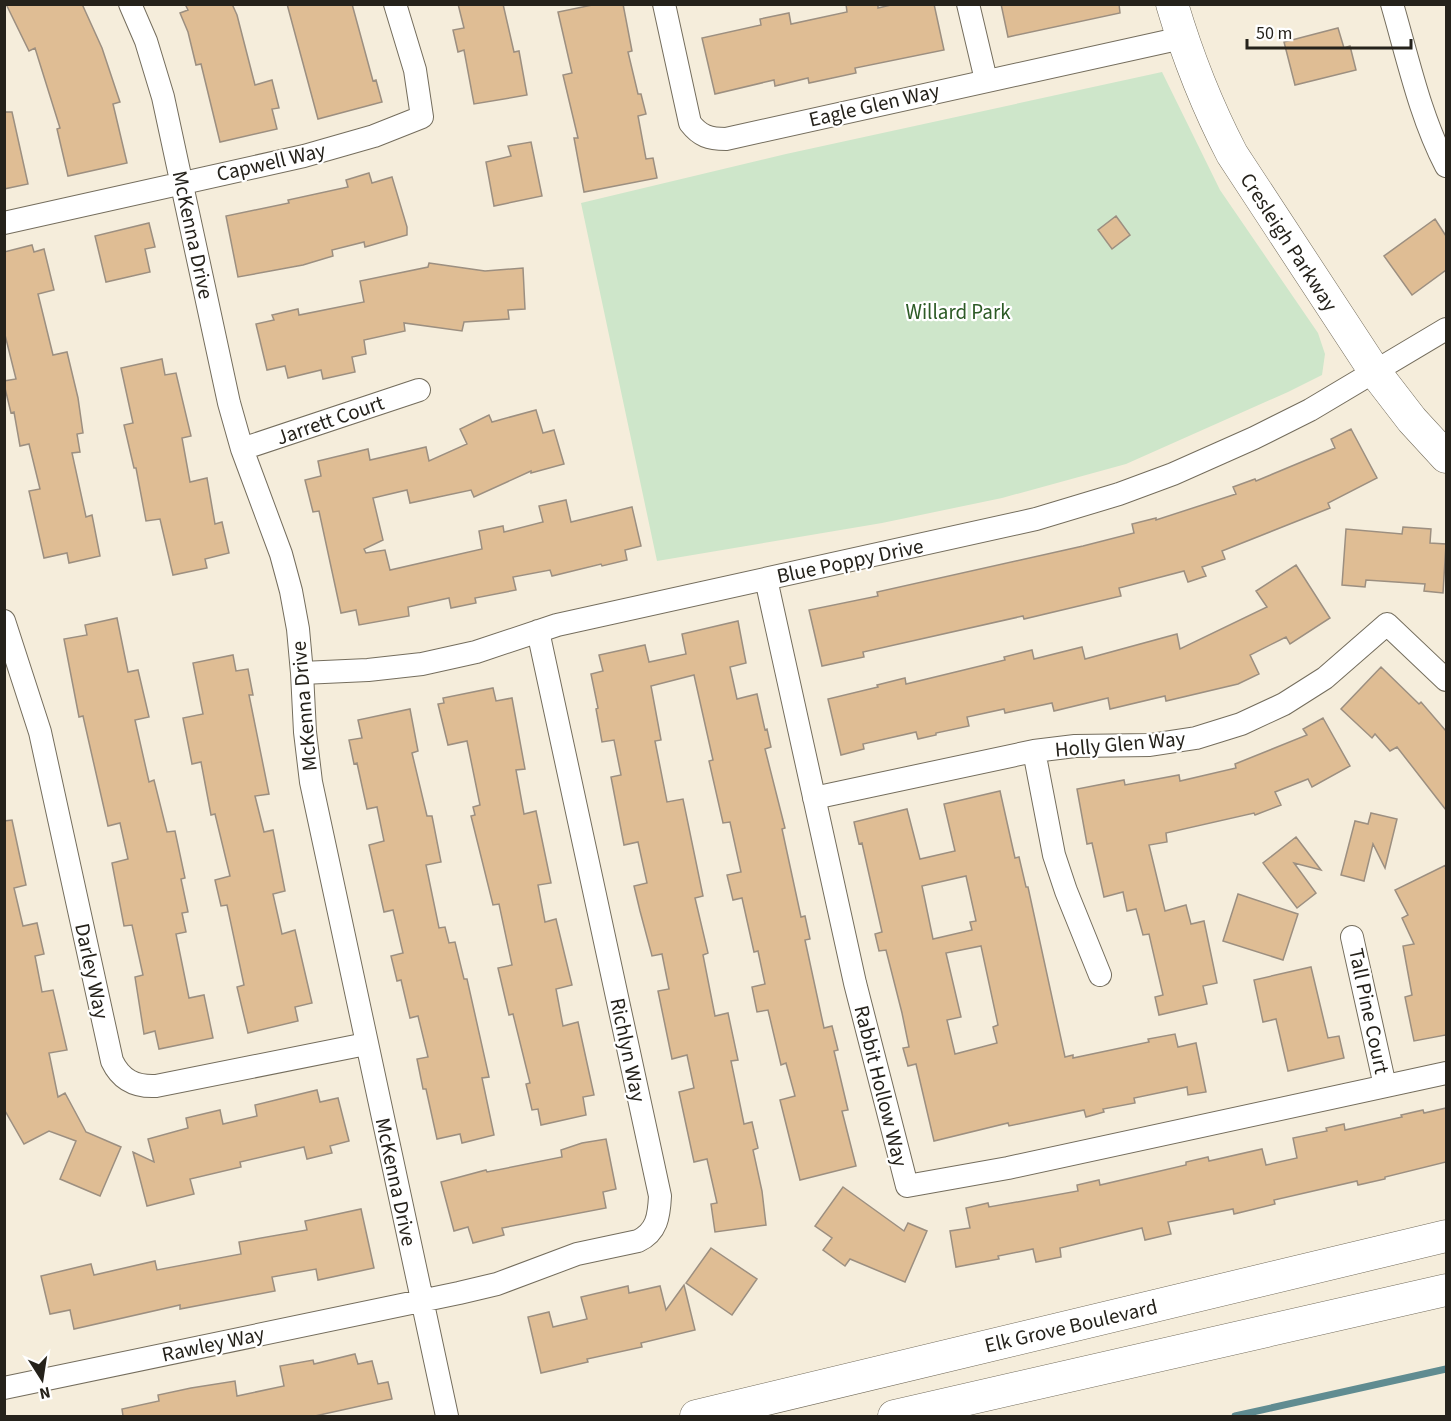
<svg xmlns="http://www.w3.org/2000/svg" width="1451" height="1421" viewBox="0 0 1451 1421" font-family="'Source Sans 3',sans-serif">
	<rect width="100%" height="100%" fill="#f5eddb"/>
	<!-- green -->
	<path fill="#cee6ca" d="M1162,72l58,118 98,143 7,21 -3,21 -34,17 -162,72 -124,34 -120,25 -225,38 -76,-358 205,-49z"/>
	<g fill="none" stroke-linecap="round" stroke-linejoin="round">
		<!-- stream -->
		<path stroke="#608c91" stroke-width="7" d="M1235,1416l211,-47"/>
	</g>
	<!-- building -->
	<path fill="#dfbd94" stroke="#9c8f80" stroke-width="1.5" fill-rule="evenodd" d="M6,4h76l20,44 18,54 -7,2 14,59 -59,13 -11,-47 3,-1 -25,-80 -6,3z
		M185,4h47l5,11 18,70 17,-5 7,28 -7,1 5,20 -57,13 -19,-78 -5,1 -8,-33 -8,-19 8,-3z
		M287,4h65l21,77 3,-1 6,22 -64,17z
		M458,4h45l11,48 5,-1 8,44 -53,9 -10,-54 -6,2 -5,-22 11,-2z
		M597,4h26l9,47 -4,1 10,42h3l5,20 -8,2 8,43 7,-1 4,20 -73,14 -10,-54h4l-15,-63 9,-2 -14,-61z
		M846,4h32v4l17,-4h39l10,46 -89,18 1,5 -47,10 -1,-5 -33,8 -1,-6 -59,14 -13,-56 59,-13 -1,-6 29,-6 2,11 56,-12z
		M1001,4h118l1,9 -112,24z
		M1338,28l6,20 6,-2 6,24 -61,15 -11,-43z
		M4,112h8l16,72 -24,5z
		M531,142l11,54 -48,10 -8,-44 25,-6 -3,-10z
		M369,173l3,10 20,-6 15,50v8l-42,12 -1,-5 -32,8 1,6 -30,9 -65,12 -12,-61 63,-13 -1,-3 60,-13 -2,-7z
		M1116,216l14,19 -18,14 -14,-19z
		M1435,219l11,17v34l-34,25 -28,-39z
		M149,223l6,24 -10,2 5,23 -44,10 -11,-46z
		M32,245l2,7 10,-3 10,41 -16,4 15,61 14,-3 11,46 5,35 -6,1 3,18 -8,1 14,64 6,-2 8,41 -31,7 -2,-10 -23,5 -15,-67 11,-2 -11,-45 -9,2 -6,-34 -3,1 -7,-29v-3l12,-2 -12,-48v-79z
		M429,263l56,8 38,-3 2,41 -17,1 1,9 -45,3 -2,9 -58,-8 1,8 -41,9 2,14 -14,3 3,15 -32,7 -2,-9 -33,8 -3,-12 -18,4 -11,-46 18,-4 -2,-5 26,-6 1,6 65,-13 -4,-21 68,-14z
		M162,359l3,16 11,-2 15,63 -9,2 8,44 17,-4 8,46 7,-2 7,31 -24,6 2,9 -34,7 -13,-56 -14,2 -10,-53h-2l-10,-43 9,-2 -12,-55z
		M536,410l7,23 11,-3 10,34 -33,9v-2l-57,26 -3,-7 -61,13 -3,-13 -34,8 10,42 -19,9 2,4 19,-3 5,20 92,-21 -3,-18 24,-5 1,6 39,-10 -4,-16 27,-6 5,22 61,-15 9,39 -16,4 2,10 -25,6 -1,-2 -49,12 -2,-6 -37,7 3,13 -41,8 1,5 -25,5 -2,-10 -41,9 1,9 -50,9 -3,-15 -15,3 -22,-102 -6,1 -8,-32 16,-4 -3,-15 50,-12 2,11 56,-13 3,14 38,-17 -7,-15 29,-14 3,7z
		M1351,429l26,49 -49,25 2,5 -108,43 3,8 -23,8 4,9 -18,6 -4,-11 -65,17 2,8 -97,23 -1,-3 -160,36 1,5 -42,9 -13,-56 69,-14 -1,-4 206,-46 51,-13 -2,-9 24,-6v2l80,-26 -3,-7 22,-8 1,2 79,-33 -4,-9z
		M1403,527l28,2 -1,14 16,1 -3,49 -19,-2 1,-7 -59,-4 -1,7 -23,-2 4,-56 56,5z
		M1296,565l34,53 -40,26 -4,-7 -36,18 9,19 -21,10 -72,17 -1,-5 -55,13 -2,-11 -54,13 -2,-8 -47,10 -1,-4 -37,8 2,9 -33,7v2l-18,4 -2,-7 -53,12 1,5 -23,6 -13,-56 50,-12 -1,-2 28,-7 1,6 99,-24 -1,-3 28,-7 2,9 48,-12 3,12 92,-25 3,15 87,-42 -11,-16z
		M117,618l11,54 10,-2 11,47 -14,3 14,62 5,-2 13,52 8,-1 10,47 -4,1 7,33 -6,1 4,19 -10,2 13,64 15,-3 9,43 -54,11 -4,-18 -11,3 -9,-57 8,-2 -11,-50 -8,1 -12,-63 16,-4 -8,-36 -12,3 -25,-110 -4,1 -15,-78 23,-4 -2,-10z
		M738,621l8,42 -16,4 7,32 20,-5 8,36 2,-1 4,18 -6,2 20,79 -3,1 19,88 4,-1 5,23 -5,1 19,88 8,-2 6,24 -4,1 14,59 -6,1 14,55 -56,14 -20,-80 15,-4 -9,-33 -5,2 -13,-55 -11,2 -5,-25 13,-3 -7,-33 -4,1 -12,-54 -9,2 -6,-25 14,-3 -11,-50 -7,1 -14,-62 4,-1 -19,-85 -43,11 10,54 -6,1 12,61 16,-3 20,97 -8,2 13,55 -5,2 12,61 13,-3 10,47 -7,1 13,63 8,-2 6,26 -5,2 9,41 4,34 -51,7 -4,-28 6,-1 -10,-44 -13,3 -15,-70 15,-4 -7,-33 -15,4 -14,-68 11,-2 -7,-35 -10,2 -12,-45 -6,-25 13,-3 -9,-41 -14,3 -13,-68 10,-2 -7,-35 -12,2 -6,-33 2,-1 -7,-34 12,-3 -4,-16 46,-10 4,17 37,-8 -4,-20z
		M233,655l3,16 12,-2 5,26h-4l20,99 -14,2 9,36 9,-2 12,61 -12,3 9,40 13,-4 17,73 -17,4 3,14 -50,12 -11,-46 7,-2 -17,-80 -6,1 -6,-26 15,-4 -15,-62 -4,1 -10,-53 -9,2 -9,-46 20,-4 -10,-51z
		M1381,667l38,37 2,-2 25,29v79l-49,-63 -7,4 -15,-17 -3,4 -31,-29z
		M493,688l3,13 16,-3 13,71 -9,1 8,44 12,-3 15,72 -13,2 7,37 11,-3 16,66 -16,4 7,37 15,-4 16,73 -11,2 3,18 -45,10 -3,-16 -6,1 -6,-26 4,-1 -17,-69 -4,1 -11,-47 14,-3 -13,-61 -6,1 -22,-89 4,-1 -2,-8 7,-2 -13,-64 -19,4 -10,-41 6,-1 -1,-5z
		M410,709l8,42 -6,2 15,63h5l9,46 -15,3 13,63 6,-1 4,16 6,-1 9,37h3l22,98 -7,1 12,57 -32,8 -2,-9 -23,5 -11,-50h-3l-6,-30 11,-2 -10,-41 -8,2 -9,-38 -4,1 -6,-25 12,-3 -10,-43 -9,2 -15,-67 15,-4 -7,-34 -10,2 -10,-46 -3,1 -5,-24 13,-2 -4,-18z
		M1323,718l27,48 -38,21 -4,-8 -33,13 6,13 -26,10 -1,-2 -88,20 1,9 -18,3 16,66 21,-6 5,19 13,-3 13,62 -14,3 4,18 -48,11 -4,-18 8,-2 -14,-61 -6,1 -7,-26 -9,2 -4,-19 -19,5 -12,-54 -5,1 -10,-55 47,-9 1,5 54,-10 1,6 56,-13 -1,-4 72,-29 -4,-6z
		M1000,791l15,67 4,-1 7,30h2l37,170 8,-2v3l76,-16 -1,-3 27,-5 3,13 18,-4 10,49 -18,3 -1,-8 -53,11 1,5 -32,6 1,3 -18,5 -2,-7 -75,16 -1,-3 -74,18 -18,-77 -8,2 -5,-18 6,-1 -7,-34 -16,-63 -7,1 -4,-17 7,-2 -20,-89 -3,1 -5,-22 53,-13 13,50 35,-8 -11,-47zM966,876l10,45 -6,1 2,8 -39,9 -11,-53zM981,946l17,79 -5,2 4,16 -42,11 -8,-34 14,-3 -15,-64z
		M1371,813l26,6 -12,49 -12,-24 -9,37 -23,-6 14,-54 13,3z
		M12,820l14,65 -12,3 9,38 14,-3 7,31 -9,2 7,36 11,-2 14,60 -18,3 9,44 7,-4 21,39 35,15 -21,49 -40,-17 16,-38 -27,-10 -25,13 -20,-35v-288z
		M1296,837l25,33 -27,-7 22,30 -19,15 -34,-45z
		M1446,865v170l-32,6 -9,-44 7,-2 -9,-49 11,-2 -12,-26 6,-3 -13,-25z
		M1238,894l60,20 -15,46 -60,-19z
		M1311,967l17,71 11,-2 5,22 -56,13 -12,-52 -13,3 -9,-42z
		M317,1090l3,12 18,-4 11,43 -19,5 2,7 -25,6 -3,-12 -64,15 1,5 -51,12 4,15 -47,12 -14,-54 21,10 -6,-23 40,-11 -2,-10 34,-8 3,14 34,-8 -2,-11z
		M1446,1108v54l-61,15v2l-27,6 -1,-4 -83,19 1,4 -41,10 -1,-5 -65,13 3,12 -26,6 -3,-12 -82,20 1,9 -25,5 -3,-13 -35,7 1,3 -43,8 -6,-36 20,-3 -4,-20 22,-5 1,4 89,-16 -1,-6 22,-5 1,5 86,-20v-3l22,-5 1,4 53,-12 4,16 31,-7 -4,-20 34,-7 -1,-3 18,-4 1,6 57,-13 -1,-2 22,-5 1,3z
		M606,1139l10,50 -13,3 3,16 -104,20 2,7 -31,8 -5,-16 -14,4 -13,-49 45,-12 1,2 75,-15 -1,-7 21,-7z
		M843,1187l61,44 4,-8 19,8 -22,51 -55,-23 -5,7 -22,-16 9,-12 -17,-12z
		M361,1209l13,59 -56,12 -2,-11 -44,8 3,14 -95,18v-4l-106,24 -4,-19 -20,4 -9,-38 50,-12 3,11 61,-14 2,9 84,-16 -2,-12 68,-12 -2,-9z
		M711,1248l46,31 -25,36 -46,-32z
		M684,1285l11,45 -54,13 1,4 -55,12 1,3 -47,11 -13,-56 21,-5 4,15 34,-8 -6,-22 47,-11 1,7 31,-7 6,24z
		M355,1354l3,10 14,-3 6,23 10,-2 4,17 -77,17h-192l-1,-7 37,-8 -1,-6 33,-7 44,-7 2,15 47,-10 -4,-20 33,-6 1,4z"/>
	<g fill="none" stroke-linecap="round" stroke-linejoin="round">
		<defs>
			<path id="street" d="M130,4l16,37 17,56 66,306 13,46 39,105 10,37 7,38 4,44 3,59 6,50 136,634
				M664,4l26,119c10,13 19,16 36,16l456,-101
				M968,4l18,76
				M1392,4c16,55 28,112 54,162
				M4,223l300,-67 70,-20 48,-19 -7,-47 -20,-66
				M242,449l177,-59
				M766,579l89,404 52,203 101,-18 438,-95
				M4,621l36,111 72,329c9,19 23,26 44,25l210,-42
				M302,673l66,-3 54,-6 54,-12 81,-27 479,-106 83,-25 54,-20 81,-36 56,-28 136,-81
				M1034,751l20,104 12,36 34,84
				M814,798l220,-47 41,-5 75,-1 46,-7 45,-14 43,-20 41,-26 62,-54 59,56
				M1352,937l33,149
				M4,1388l455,-95 38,-9 80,-30 61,-13c19,-9 21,-25 22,-45l-122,-565"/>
			<path id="secondary" d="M1172,4c16,54 34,100 60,150l143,218 37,48 34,37
				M696,1416l750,-180
				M894,1416l552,-126"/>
		</defs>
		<!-- street casing -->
		<use href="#street" stroke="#746d5d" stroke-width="24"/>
		<!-- secondary casing -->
		<use href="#secondary" stroke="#746d5d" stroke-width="33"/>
		<!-- street -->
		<use href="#street" stroke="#fff" stroke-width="22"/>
		<!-- secondary -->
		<use href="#secondary" stroke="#fff" stroke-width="32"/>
	</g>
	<g text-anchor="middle" stroke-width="4.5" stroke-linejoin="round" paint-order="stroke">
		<!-- street labels -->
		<g font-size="21" fill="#25221b" stroke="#fff">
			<text transform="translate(874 105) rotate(-13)" y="7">Eagle Glen Way</text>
			<text transform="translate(271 162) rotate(-13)" y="7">Capwell Way</text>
			<text transform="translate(193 235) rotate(78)" y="7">McKenna Drive</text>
			<text transform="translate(1289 242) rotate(57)" y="7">Cresleigh Parkway</text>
			<text transform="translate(330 420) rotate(-19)" y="7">Jarrett Court</text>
			<text transform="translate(850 561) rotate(-12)" y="7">Blue Poppy Drive</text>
			<text transform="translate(304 706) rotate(-95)" y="7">McKenna Drive</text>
			<text transform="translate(1120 744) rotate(-5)" y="7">Holly Glen Way</text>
			<text transform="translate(92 971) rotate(78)" y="7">Darley Way</text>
			<text transform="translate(1369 1011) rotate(78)" y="7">Tall Pine Court</text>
			<text transform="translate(628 1050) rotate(78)" y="7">Richlyn Way</text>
			<text transform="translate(881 1086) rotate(76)" y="7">Rabbit Hollow Way</text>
			<text transform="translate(396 1182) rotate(78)" y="7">McKenna Drive</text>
			<text transform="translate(1071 1326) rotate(-13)" y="7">Elk Grove Boulevard</text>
			<text transform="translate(213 1344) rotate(-12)" y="7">Rawley Way</text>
		</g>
		<!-- park labels -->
		<g font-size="21" fill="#2d5b26" stroke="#fff">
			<text x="958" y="319">Willard Park</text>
		</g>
	</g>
	<!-- border -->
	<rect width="1451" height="1421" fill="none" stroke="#25221b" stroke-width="12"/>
	<!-- north arrow -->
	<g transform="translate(42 1379) rotate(168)" stroke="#ffffff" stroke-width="4.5" paint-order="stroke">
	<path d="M0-4.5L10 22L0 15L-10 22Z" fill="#25221b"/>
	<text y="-9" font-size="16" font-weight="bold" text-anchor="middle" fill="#25221b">N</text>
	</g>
	<!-- scale -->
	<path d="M1247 39v9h164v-9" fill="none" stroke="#25221b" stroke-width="3"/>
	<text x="1256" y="39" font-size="18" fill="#25221b" stroke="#ffffff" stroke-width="4.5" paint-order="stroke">50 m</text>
</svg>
